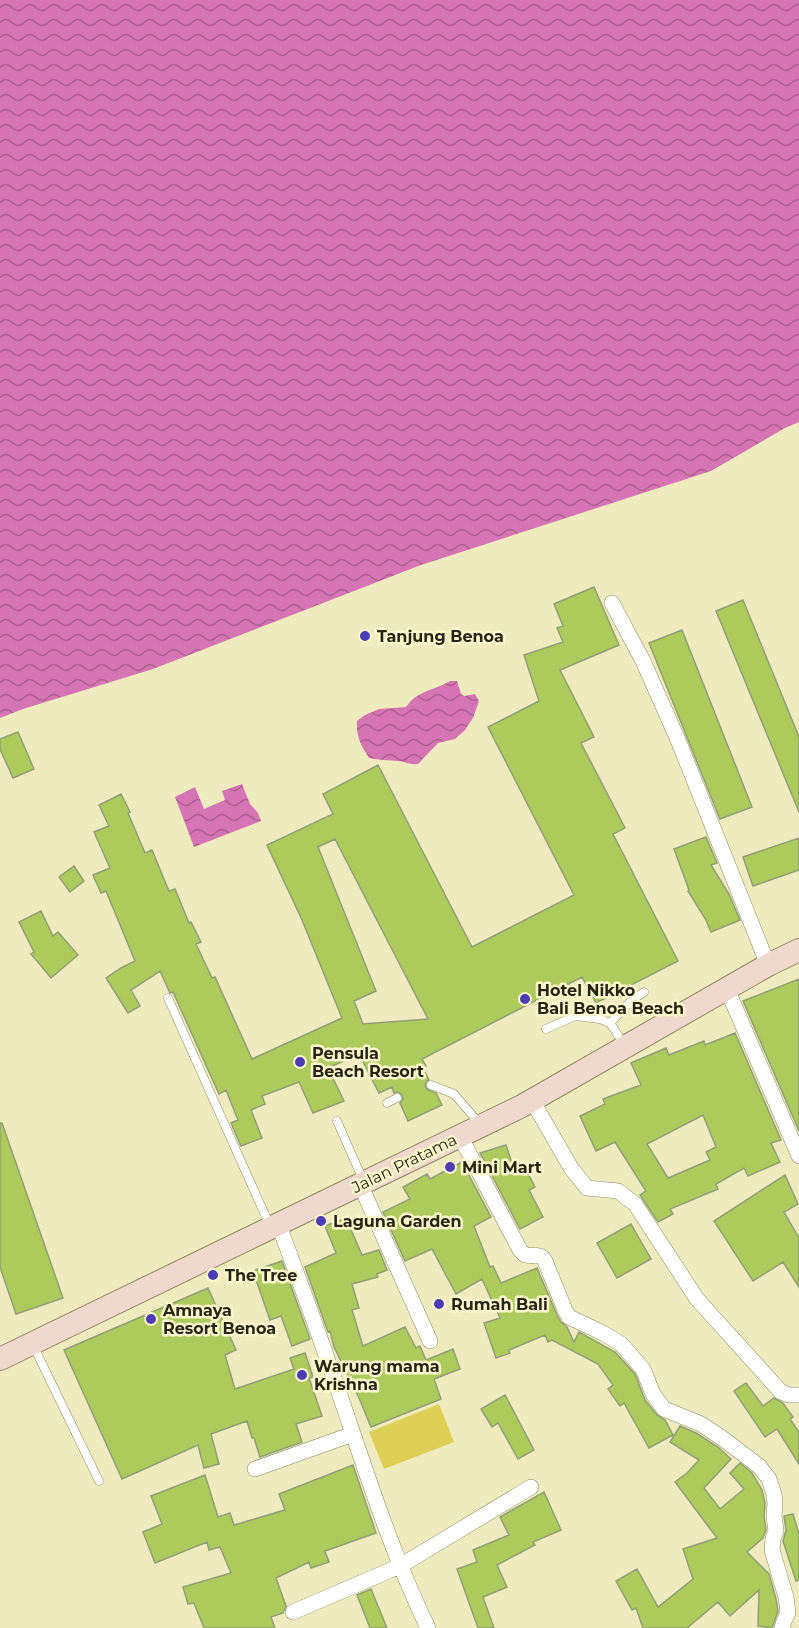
<svg xmlns="http://www.w3.org/2000/svg" width="799" height="1628" viewBox="0 0 799 1628" font-family="Montserrat,sans-serif">
	<defs>
		<pattern id="water-waves" width="16" height="10" patternUnits="userSpaceOnUse" patternTransform="scale(1.5)"><rect width="16" height="10" fill="#d675b3"/><path d="M0 5q4-4 8 0t8 0" fill="none" stroke="#ad6090"/></pattern>
	</defs>
	<rect width="100%" height="100%" fill="#efebbf"/>
	<!-- green -->
	<path fill="#decf57" d="M439,1404l15,38 -70,27 -15,-37z"/>
	<!-- water -->
	<path fill="url(#water-waves)" d="M0,0h799v422l-14,6 -74,43 -290,94 -268,104 -130,40 -23,9z
		M450,681h7l4,13 3,2 11,-2 4,7 -6,17 -8,12 -10,9 -17,4 -20,21c-8,1 -12,-2 -19,-3 -10,-1 -20,-1 -30,-3 -8,-13 -13,-21 -12,-37l8,-6 14,-6 27,-2c3,-4 7,-9 11,-11 11,-7 22,-8 33,-15z
		M242,784l8,20 8,9 3,8 -67,26 -19,-50 20,-10 9,22 21,-9 -3,-9z"/>
	<!-- building -->
	<path fill="#adcb5d" stroke="#919e77" stroke-width="1.5" fill-rule="evenodd" d="M594,587l25,58 -59,25 34,67 -13,6 44,85 -12,6 65,127 -82,42 -14,-26 -160,82 4,7 -3,2 6,12 -3,2 -1,4 3,4 8,3 6,12 -34,16 -8,-18 3,-4 -1,-4 -4,-3 -4,1 -2,-6 -13,6 -20,-39 -31,14 16,33 -31,12 -14,-31 -37,14 3,8 -14,6 11,28 -21,8 -10,-23 7,-3 -12,-30 -7,4 -46,-102 -3,1 -10,-22 -29,19 9,16 -12,7 -22,-35 15,-10 14,-7 -29,-70 -5,2 -8,-18 17,-7 -16,-36 15,-6 -10,-21 22,-11 9,18 -2,1 17,40 7,-3 17,41 6,-2 14,34 2,-1 10,20 -5,2 16,34 3,-1 37,82 90,-41 -40,-98 -35,-75 66,-31 -10,-20 55,-29 94,182 102,-52 -86,-168 51,-26 -15,-46 39,-13 -6,-14 6,-2 -9,-22zM335,839l93,180 -65,5 -9,-23 22,-10 -58,-144z
		M743,600l56,137v75l-83,-201z
		M682,630l70,177 -32,12 -71,-176z
		M18,732l16,37 -21,9 -13,-29v-10z
		M706,837l11,26 -6,2 18,29 11,26 -29,12 -5,-12 -18,-29 1,-1 -15,-41z
		M799,838v32l-46,16 -10,-29z
		M74,866l10,15 -14,11 -11,-15z
		M41,911l12,25 5,-4 20,23 -27,23 -20,-24 3,-2 -15,-30z
		M799,979v152l-56,-130z
		M735,1033l46,107 -10,3 9,19 -32,14 -4,-8 -28,16 2,5 -48,20 3,5 -15,8 -18,-27 6,-4 -31,-49 -19,9 -16,-35 25,-12 -2,-5 38,-14 -10,-22 35,-15 3,7 35,-14 1,4zM703,1115l13,32 -10,5 4,8 -42,18 -21,-34z
		M0,1123h2l61,175 -47,16 -16,-47z
		M506,1145l8,24 9,-5 12,23 -6,3 14,27 -23,12 -40,-76z
		M462,1162l29,55 -17,9 16,41 3,-1 8,17 36,-15 20,47 4,7 6,5 7,15 5,-10 36,20 20,22 10,26 12,15 8,5 8,15 -24,13 -25,-45 -4,3 -12,-17 5,-4 -15,-21 -46,-24 -4,2 -3,-7 -36,15 1,3 -14,5 -12,-35 16,-5 -18,-39 -26,15 -24,-45 -27,12 -22,-49 27,-13 -7,-12 24,-13 3,5z
		M785,1175l13,29 -14,8 15,26v49l-16,-25 -30,19 -39,-60z
		M346,1218l16,37 17,-5 8,20 -10,4 1,3 -26,7 7,24 -7,2 11,36 42,-19 11,21 4,-2 6,14 27,-11 7,20 -26,10 7,20 -70,28 -12,-29 -25,-51 -4,-16 -2,1 -23,-65 31,-14 -11,-27z
		M631,1224l20,35 -34,19 -20,-35z
		M282,1261l28,78 -18,7 -11,-30 -11,4 -17,-49z
		M208,1288l28,62 -11,5 10,34 59,-20 -4,-11 15,-5 8,24 -4,1 13,38 -26,8 6,18 -42,15 -6,-19h-2l-5,-17 -36,13 8,30 -15,4 -6,-23 -76,34 -58,-129z
		M746,1383l17,23 11,-8 9,5 10,14 -3,2 9,13v32l-22,-35 -12,8 -31,-46z
		M505,1395l29,55 -16,9 -20,-36 -6,4 -11,-18z
		M680,1426l16,7 22,14 13,12 -27,29 16,21 24,-20 -14,-16 10,-10 12,10 10,17 3,13 -1,13 2,14 -3,8 -16,14 22,22 7,25 2,12 -6,17 -14,-2 1,-36 -29,26 -12,-14 -31,26h-44l-7,-20 -4,2 -16,-29 21,-12 21,38 35,-28 -10,-30 34,-11 -42,-56 12,-9 12,-13 -29,-18z
		M353,1465l23,68 -51,18 4,11 -18,6 -2,-6 -33,16 10,28 -3,7 -12,4 4,11h-71l-10,-25 -6,1 -5,-17 48,-14 -11,-26 -11,3 -2,-8 -52,21 -12,-31 19,-8 -11,-28 54,-21 13,42 12,-4 4,12 51,-15 -6,-16z
		M544,1492l17,38 -28,12 2,3 -38,20 10,22 -24,10 11,31h-16l-21,-59 20,-7 -4,-12 36,-15 -9,-18z
		M793,1514l6,20v46l-3,1 -13,-40 3,-11 -2,-14z
		M371,1589l16,39h-17l-13,-33z"/>
	<g fill="none" stroke-linecap="round" stroke-linejoin="round">
		<defs>
			<path id="lane" d="M168,998l102,228
				M610,1023l21,-22 13,-9
				M546,1029l29,-13 25,3 10,4 15,23
				M431,1085l23,9 26,30
				M387,1103l10,-5
				M337,1121l26,59
				M33,1345l66,136"/>
			<path id="street" d="M612,603l31,58 35,79 90,225
				M727,989l72,167
				M532,1100l39,68 16,20 31,3 17,13 62,95 84,93 8,3h10
				M460,1136l60,114 5,5c8,2 15,-3 20,6l20,49 4,7 34,16 18,11 22,25 10,25 11,15 37,15 21,14 37,28 10,13 5,15 1,9 -1,12 2,16 -3,8 -1,11 14,47 2,16 -4,8 -2,7
				M360,1184l70,157
				M278,1223c24,64 47,128 69,193 24,71 48,144 81,212
				M255,1469l98,-35
				M293,1612l107,-46 131,-79"/>
			<path id="secondary" d="M0,1359l522,-253 246,-141 31,-15"/>
		</defs>
		<!-- lane casing -->
		<use href="#lane" stroke="#8d8860" stroke-width="9"/>
		<!-- street casing -->
		<use href="#street" stroke="#8d8860" stroke-width="16"/>
		<!-- secondary casing -->
		<use href="#secondary" stroke="#8d8860" stroke-width="24"/>
		<!-- lane -->
		<use href="#lane" stroke="#fff" stroke-width="8"/>
		<!-- street -->
		<use href="#street" stroke="#fff" stroke-width="15"/>
		<!-- secondary -->
		<use href="#secondary" stroke="#f1d8ce" stroke-width="22"/>
	</g>
	<!-- markers -->
	<g fill="#4c3db4" stroke="#fdf8cc" stroke-width="2">
		<circle cx="365" cy="636" r="6"/>
		<circle cx="525" cy="999" r="6"/>
		<circle cx="300" cy="1062" r="6"/>
		<circle cx="450" cy="1167" r="6"/>
		<circle cx="321" cy="1221" r="6"/>
		<circle cx="213" cy="1275" r="6"/>
		<circle cx="439" cy="1304" r="6"/>
		<circle cx="151" cy="1319" r="6"/>
		<circle cx="302" cy="1375" r="6"/>
	</g>
	<g text-anchor="middle" stroke-width="5" stroke-linejoin="round" paint-order="stroke">
		<!-- poi labels -->
		<g font-size="16" font-weight="bold" fill="#262414" stroke="#fdf8cc" text-anchor="start">
			<text x="377" y="642">Tanjung Benoa</text>
			<text x="537" y="996">Hotel Nikko<tspan x="537" dy="18">Bali Benoa Beach</tspan></text>
			<text x="312" y="1059">Pensula<tspan x="312" dy="18">Beach Resort</tspan></text>
			<text x="462" y="1173">Mini Mart</text>
			<text x="333" y="1227">Laguna Garden</text>
			<text x="225" y="1281">The Tree</text>
			<text x="451" y="1310">Rumah Bali</text>
			<text x="163" y="1316">Amnaya<tspan x="163" dy="18">Resort Benoa</tspan></text>
			<text x="314" y="1372">Warung mama<tspan x="314" dy="18">Krishna</tspan></text>
		</g>
		<!-- street labels -->
		<g font-size="16" fill="#262414" stroke="#fdf8cc">
			<text transform="translate(404 1163) rotate(-26)" y="6">Jalan Pratama</text>
		</g>
	</g>
</svg>
